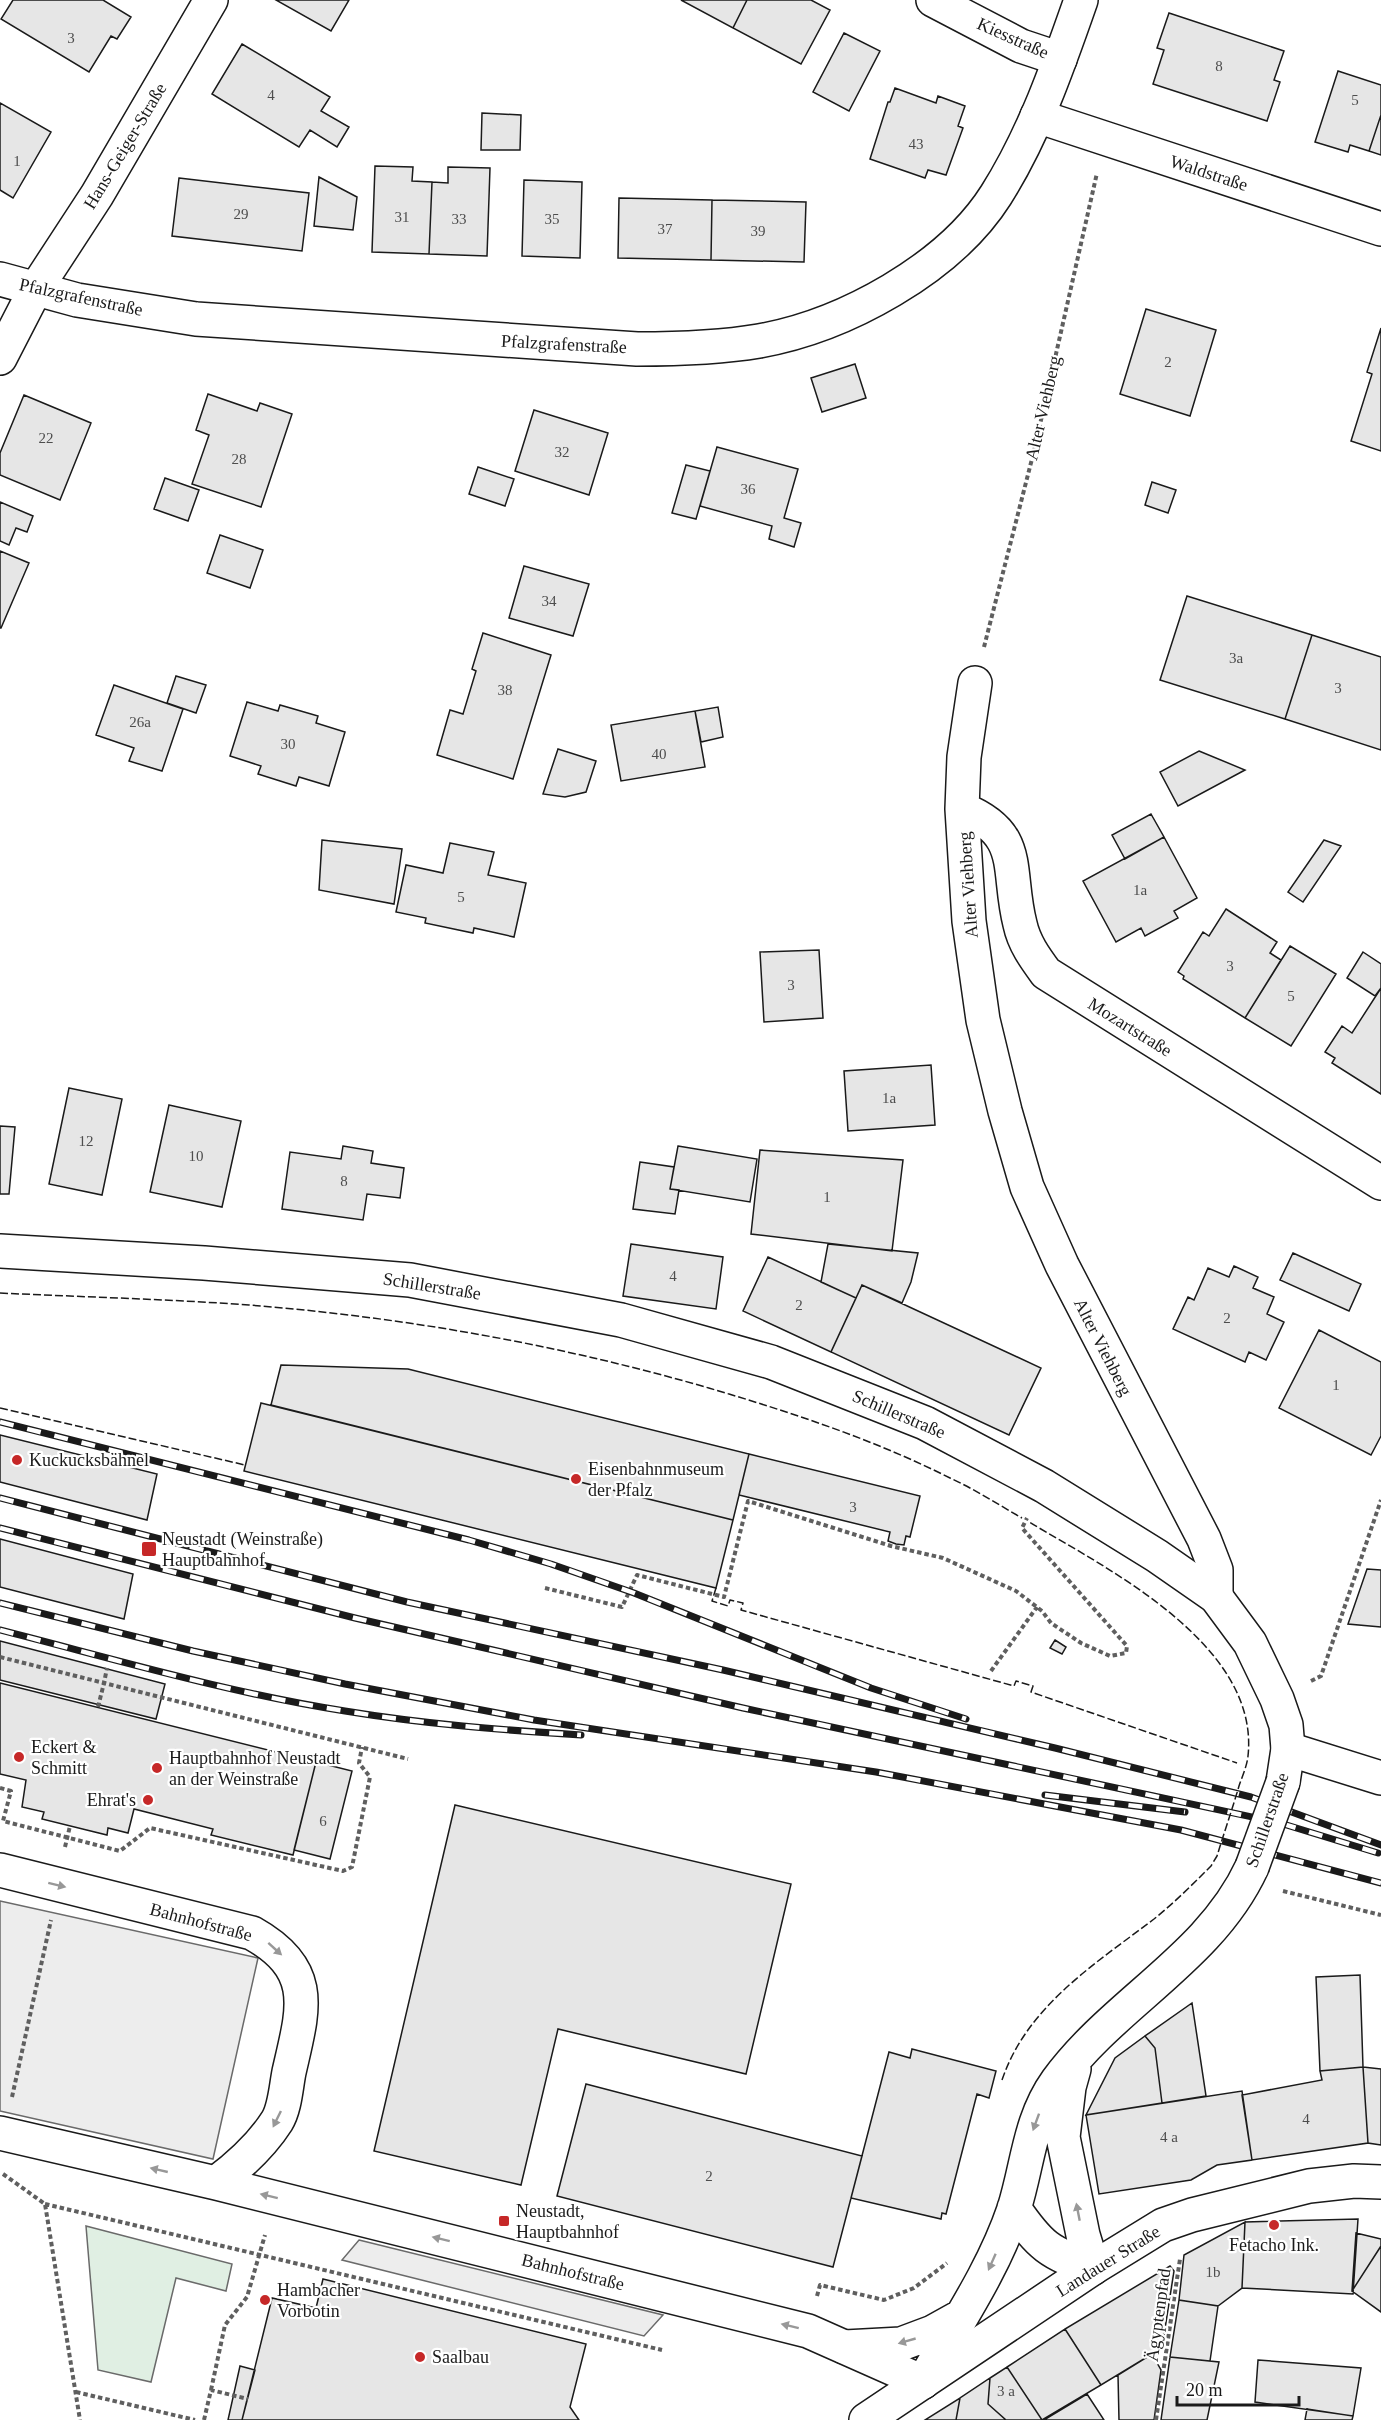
<svg xmlns="http://www.w3.org/2000/svg" width="1381" height="2420" viewBox="0 0 1381 2420" font-family="'Times New Roman',serif">
	<rect width="100%" height="100%" fill="#fff"/>
	<!-- green -->
	<path fill="#e0efe3" stroke="#6a6a6a" stroke-width="1.5" d="M86,2226l146,38 -6,27 -50,-13 -25,104 -53,-12z"/>
	<!-- parking -->
	<path fill="#ededed" stroke="#6a6a6a" stroke-width="1.5" d="M0,1901l258,57 -45,201 -213,-48z
		M359,2240l304,75 -19,21 -302,-76z"/>
	<!-- building -->
	<path fill="#e6e6e6" stroke="#1a1a1a" stroke-width="1.5" d="M13,0h90l28,17 -14,22 -6,-3 -22,36 -88,-53z
		M276,0h73l-18,31z
		M681,0h66l-14,28z
		M747,0h64l19,10 -29,54 -68,-36z
		M1169,13l115,38 -10,29 6,2 -13,39 -114,-37 11,-34 -7,-2z
		M844,33l36,18 -31,60 -36,-19z
		M242,44l88,53 -9,14 28,16 -12,20 -27,-17 -11,17 -87,-53z
		M1338,71l43,14v30l-12,36 -19,-6 -2,7 -33,-10z
		M895,88l41,15 2,-7 27,10 -7,20 5,2 -17,47 -18,-5 -3,8 -55,-19 18,-57h2z
		M0,103l51,29 -38,66 -13,-8z
		M482,113l39,2 -1,35h-39z
		M1381,115v40l-12,-4z
		M375,166l38,1 -1,14 20,1 -3,72 -57,-2z
		M448,167l42,1 -3,88 -58,-2 3,-72 16,1z
		M319,177l38,20 -4,33 -39,-4z
		M179,178l130,15 -7,58 -130,-15z
		M524,180l58,2 -2,76 -58,-2z
		M619,198l93,2 -1,60 -93,-2z
		M712,200l94,2 -2,60 -93,-2z
		M1146,309l70,21 -26,86 -70,-22z
		M1381,328v123l-30,-10 21,-67 -5,-2z
		M855,364l11,34 -44,14 -11,-34z
		M208,394l49,17 3,-8 32,11 -31,93 -69,-23 17,-49 -13,-5z
		M24,395l67,28 -31,77 -60,-25v-22z
		M534,410l74,23 -19,62 -74,-24z
		M717,447l81,22 -14,49 17,5 -7,24 -25,-8 3,-13 -72,-20z
		M686,465l24,6 -14,48 -24,-6z
		M478,467l36,12 -9,27 -36,-12z
		M165,478l34,12 -11,31 -34,-12z
		M1152,482l24,8 -8,23 -23,-8z
		M0,502l33,14 -6,16 -11,-4 -7,17 -9,-4z
		M220,535l43,15 -13,38 -43,-15z
		M0,551l29,12 -28,65h-1z
		M524,566l65,18 -16,52 -64,-18z
		M1187,596l125,39 -27,84 -125,-39z
		M483,633l68,22 -38,124 -76,-24 13,-45 13,4 13,-43 -4,-2z
		M1312,635l69,22v93l-96,-31z
		M176,676l30,9 -10,28 -29,-10z
		M114,685l69,24 -21,62 -33,-10 5,-13 -38,-13z
		M247,702l31,9 2,-6 38,11 -2,7 29,9 -16,54 -30,-9 -3,9 -38,-12 3,-8 -31,-10z
		M718,707l5,30 -22,5 -6,-31z
		M695,711l10,56 -84,14 -10,-56z
		M558,749l38,12 -10,31 -21,5 -22,-3z
		M1199,751l46,19 -67,36 -18,-34z
		M1151,814l13,23 -39,22 -13,-24z
		M1164,837l33,61 -23,13 4,7 -33,18 -4,-8 -25,14 -33,-61z
		M322,840l80,9 -8,55 -75,-14z
		M1324,840l17,6 -38,56 -15,-10z
		M450,843l44,9 -6,23 38,8 -12,54 -40,-9 -1,5 -48,-10 1,-5 -30,-6 10,-47 37,8z
		M1226,909l51,33 -7,11 11,7 -36,58 -62,-39 1,-3 -6,-4 25,-40 6,4z
		M1290,946l46,28 -45,72 -46,-28z
		M819,950l4,68 -59,4 -4,-70z
		M1363,952l18,12v24l-6,8 -28,-18z
		M1381,988v106l-49,-31 3,-5 -10,-6 17,-26 10,7z
		M931,1065l4,60 -87,6 -4,-60z
		M69,1088l53,11 -20,96 -53,-11z
		M169,1105l72,16 -19,86 -72,-15z
		M0,1126l15,1 -6,67h-9z
		M343,1146l30,5 -2,12 33,5 -4,30 -33,-4 -4,26 -81,-11 8,-57 51,7z
		M678,1146l79,13 -7,43 -80,-13z
		M760,1150l143,10 -11,91 -141,-17z
		M640,1162l34,5 -4,22 9,1 -4,24 -42,-5z
		M631,1244l92,13 -7,52 -93,-13z
		M828,1244l90,9 -7,29 -9,21 -40,-18 -6,13 -35,-16z
		M1293,1253l68,31 -12,27 -69,-31z
		M768,1257l88,41 -25,54 -88,-41z
		M1234,1266l24,11 -5,11 21,9 -7,17 17,8 -18,38 -17,-8 -4,10 -72,-33 15,-32 6,3 14,-32 21,9z
		M862,1285l179,83 -32,67 -178,-83z
		M1319,1330l62,32v74l-10,19 -92,-47z
		M281,1365l127,4 341,85 -16,66 -462,-115z
		M261,1403l472,117 -17,68 -472,-117z
		M0,1435l157,39 -10,46 -147,-38z
		M749,1454l171,42 -10,41 -4,-1 -2,9 -8,-1 -8,-3 2,-9 -151,-37z
		M0,1539l133,35 -9,45 -124,-32z
		M1367,1569l14,1v57l-33,-3z
		M1055,1640l11,7 -4,7 -12,-6z
		M0,1641l165,43 -9,35 -156,-39z
		M0,1683l316,79 -23,93 -82,-20 2,-6 -79,-20 -6,24 -20,-5 -1,7 -65,-16 2,-7 -22,-5 4,-27 -26,-6z
		M316,1762l36,9 -22,88 -36,-9z
		M455,1805l336,79 -45,190 -188,-45 -37,156 -147,-34z
		M1360,1975l3,92 -43,4 -4,-94z
		M1192,2003l14,93 -44,7 -7,-55 -10,-12z
		M1145,2036l10,12 7,55 -76,12 29,-57z
		M912,2049l84,22 -7,27 -12,-4 -31,120 -4,-1 -1,6 -90,-21 38,-146 21,6z
		M1363,2067l5,76 -116,17 -10,-65 80,-15 -2,-9z
		M1363,2067l18,2v76l-13,-2z
		M586,2084l276,72 -29,111 -276,-71z
		M1242,2091l10,69 -35,5 -26,15 -92,14 -13,-79z
		M1358,2219l-5,75 -111,-6 3,-66z
		M1245,2222l-3,66 -24,18 -39,-6 5,-45z
		M1356,2233l25,6v7l-29,45z
		M1381,2246v66l-29,-21z
		M1170,2266l4,5 -12,77 -61,37 -36,-56z
		M323,2279l263,65 -16,63 9,13h-337l30,-122 44,10z
		M1179,2300l39,6 -8,55 -40,-4z
		M1065,2329l36,56 -59,35 -35,-53z
		M1152,2354l9,16 -7,50h-35l-1,-45z
		M1170,2357l49,5 -12,58h-46z
		M1258,2360l103,8 -8,48 -98,-14z
		M240,2366l15,4 -13,50h-14z
		M1007,2367l35,53h-36l-18,-16 2,-26z
		M990,2378l-2,26 18,16h-50l4,-22z
		M1087,2394l17,26h-60z
		M960,2398l-4,22h-31z
		M1307,2409l46,7 -1,4h-47z"/>
	<g fill="none" stroke-linecap="round" stroke-linejoin="round">
		<defs>
			<path id="street" d="M933,0l88,46 39,13
				M1037,116l344,113
				M0,358l35,-68 62,-95 114,-195
				M975,683l-11,74 -2,52 7,112 14,99 22,91 22,76 35,78 142,274 12,31v27
				M962,809c63,25 44,61 58,115 4,19 15,34 26,49l335,210
				M1288,1749l93,29
				M0,1870l252,63c66,37 51,77 37,139 -3,15 -4,36 -12,49 -16,25 -37,44 -61,62
				M0,2133l216,50 592,148 115,51"/>
			<path id="secondary" d="M0,279l77,21 119,19 441,30c41,0 81,-1 122,-8 85,-15 190,-72 237,-146 38,-60 62,-129 85,-195
				M0,1251l204,12 206,17 211,40 150,42 154,61 119,63 113,70 59,41 34,46 27,56 9,26 2,24 -5,33
				M1074,2069l-5,18 -6,50 20,98 10,33
				M1014,2208c26,38 35,45 79,60
				M845,2347l56,-3 32,-12 27,-15
				M923,2382c32,-56 70,-111 91,-173 14,-44 15,-89 43,-128 58,-79 153,-123 195,-214"/>
			<path id="primary" d="M866,2420l227,-152 70,-43 29,-10 117,-29 45,-5 27,1"/>
		</defs>
		<!-- street casing -->
		<use href="#street" stroke="#1a1a1a" stroke-width="36"/>
		<!-- secondary casing -->
		<use href="#secondary" stroke="#1a1a1a" stroke-width="36"/>
		<!-- primary casing -->
		<use href="#primary" stroke="#1a1a1a" stroke-width="36"/>
		<!-- path -->
		<path stroke="#5f5f5f" stroke-width="4" stroke-dasharray="4.5 3" stroke-linecap="butt" d="M984,647l50,-196 63,-278
			M545,1588l77,19 15,-32 87,22 24,-96 143,45 52,12 73,33 26,20 9,12 30,20 29,13 16,-3 1,-7 -105,-118 5,-10
			M0,1657l104,26 3,-15
			M991,1671l46,-64
			M1311,1681l10,-5 60,-176
			M98,1707l6,-24 304,76
			M0,1788l11,3 -8,30 117,30 30,-23 193,43 9,-4 18,-90 -11,-14 3,-16
			M65,1847l5,-21
			M1283,1891l98,24
			M12,2097l39,-177
			M3,2174l42,30 35,216
			M45,2204l617,146
			M817,2296l3,-11 64,15 30,-12 33,-25
			M211,2390l14,-65 22,-28 18,-62
			M76,2392l119,28
			M204,2420l7,-30 37,9
			M1156,2420l24,-161"/>
		<!-- street -->
		<use href="#street" stroke="#fff" stroke-width="33"/>
		<!-- secondary -->
		<use href="#secondary" stroke="#fff" stroke-width="33"/>
		<!-- primary -->
		<use href="#primary" stroke="#fff" stroke-width="33"/>
		<defs>
			<path id="rail" d="M0,1422l469,118 82,24 83,29 237,95 95,31
				M0,1498l407,104 316,68 332,78 196,49 130,48
				M0,1528l355,90 388,90 537,115 98,30
				M0,1603l193,48 152,33 189,36 342,52 305,58 200,53
				M0,1630c114,29 229,63 345,81 79,13 157,19 236,24
				M1045,1795l140,17"/>
		</defs>
		<!-- rail casing -->
		<use href="#rail" stroke="#1a1a1a" stroke-width="7"/>
		<!-- rail -->
		<use href="#rail" stroke="#fff" stroke-width="4.5" stroke-dasharray="14" stroke-linecap="butt"/>
		<defs>
			<path id="secondary-bridge" d="M1252,1867l31,-85"/>
		</defs>
		<!-- secondary-bridge casing -->
		<use href="#secondary-bridge" stroke="#1a1a1a" stroke-width="36" stroke-linecap="butt"/>
		<!-- secondary-bridge -->
		<use href="#secondary-bridge" stroke="#fff" stroke-width="33"/>
		<!-- fence -->
		<path stroke="#1a1a1a" stroke-width="1.5" stroke-dasharray="8 3" stroke-linecap="butt" d="M0,1293c83,4 166,6 249,12 163,13 324,42 480,89 76,23 152,49 223,85 24,11 47,26 70,39
			M0,1408l245,57
			M716,1588l-4,13 16,5 2,-6 13,3 -2,7 273,76 2,-5 17,5 -2,6 206,71
			M1002,2080c25,-74 93,-116 152,-161 20,-16 39,-35 57,-53l6,-10c7,-23 15,-46 22,-70 3,-9 8,-20 9,-30 12,-111 -140,-187 -219,-234"/>
	</g>
	<!-- one-way arrows -->
	<defs><path id="oneway-solid" d="M-6-.8H1V-3.2L6.5 0L1 3.2V.8H-6Z" transform="scale(1.5)"/></defs>
	<g fill="#989898">
		<use href="#oneway-solid" transform="translate(57 1885) rotate(14)"/>
		<use href="#oneway-solid" transform="translate(275 1949) rotate(42)"/>
		<use href="#oneway-solid" transform="translate(277 2119) rotate(116)"/>
		<use href="#oneway-solid" transform="translate(1036 2122) rotate(110)"/>
		<use href="#oneway-solid" transform="translate(159 2170) rotate(-167)"/>
		<use href="#oneway-solid" transform="translate(269 2196) rotate(-166)"/>
		<use href="#oneway-solid" transform="translate(1078 2212) rotate(-101)"/>
		<use href="#oneway-solid" transform="translate(441 2239) rotate(-166)"/>
		<use href="#oneway-solid" transform="translate(992 2262) rotate(114)"/>
		<use href="#oneway-solid" transform="translate(790 2326) rotate(-166)"/>
		<use href="#oneway-solid" transform="translate(907 2341) rotate(164)"/>
	</g>
	<!-- markers -->
	<g fill="#c62828" stroke="#fff" stroke-width="2">
		<circle cx="17" cy="1460" r="6"/>
		<circle cx="576" cy="1479" r="6"/>
		<rect x="141" y="1541" width="16" height="16" rx="3"/>
		<circle cx="19" cy="1757" r="6"/>
		<circle cx="157" cy="1768" r="6"/>
		<circle cx="148" cy="1800" r="6"/>
		<rect x="498" y="2215" width="12" height="12" rx="3"/>
		<circle cx="1274" cy="2225" r="6"/>
		<circle cx="265" cy="2300" r="6"/>
		<circle cx="420" cy="2357" r="6"/>
	</g>
	<g text-anchor="middle" stroke-width="4.5" stroke-linejoin="round" paint-order="stroke">
		<!-- number labels -->
		<g font-size="15" fill="#4d4d4d">
			<text x="71" y="43">3</text>
			<text x="1219" y="71">8</text>
			<text x="271" y="100">4</text>
			<text x="1355" y="105">5</text>
			<text x="916" y="149">43</text>
			<text x="17" y="166">1</text>
			<text x="241" y="219">29</text>
			<text x="402" y="222">31</text>
			<text x="459" y="224">33</text>
			<text x="552" y="224">35</text>
			<text x="665" y="234">37</text>
			<text x="758" y="236">39</text>
			<text x="1168" y="367">2</text>
			<text x="46" y="443">22</text>
			<text x="562" y="457">32</text>
			<text x="239" y="464">28</text>
			<text x="748" y="494">36</text>
			<text x="549" y="606">34</text>
			<text x="1236" y="663">3a</text>
			<text x="1338" y="693">3</text>
			<text x="505" y="695">38</text>
			<text x="140" y="727">26a</text>
			<text x="288" y="749">30</text>
			<text x="659" y="759">40</text>
			<text x="1140" y="895">1a</text>
			<text x="461" y="902">5</text>
			<text x="1230" y="971">3</text>
			<text x="791" y="990">3</text>
			<text x="1291" y="1001">5</text>
			<text x="889" y="1103">1a</text>
			<text x="86" y="1146">12</text>
			<text x="196" y="1161">10</text>
			<text x="344" y="1186">8</text>
			<text x="827" y="1202">1</text>
			<text x="673" y="1281">4</text>
			<text x="799" y="1310">2</text>
			<text x="1227" y="1323">2</text>
			<text x="1336" y="1390">1</text>
			<text x="853" y="1512">3</text>
			<text x="323" y="1826">6</text>
			<text x="1306" y="2124">4</text>
			<text x="1169" y="2142">4 a</text>
			<text x="709" y="2181">2</text>
			<text x="1213" y="2277">1b</text>
			<text x="1006" y="2396">3 a</text>
		</g>
		<!-- street labels -->
		<g font-size="18" fill="#1a1a1a" stroke="#fff">
			<text transform="translate(1013 38) rotate(24)" y="6">Kiesstraße</text>
			<text transform="translate(125 146) rotate(-59)" y="6">Hans-Geiger-Straße</text>
			<text transform="translate(1209 173) rotate(18)" y="6">Waldstraße</text>
			<text transform="translate(81 297) rotate(12)" y="6">Pfalzgrafenstraße</text>
			<text transform="translate(564 344) rotate(3)" y="6">Pfalzgrafenstraße</text>
			<text transform="translate(1043 408) rotate(-77)" y="6">Alter Viehberg</text>
			<text transform="translate(968 885) rotate(-94)" y="6">Alter Viehberg</text>
			<text transform="translate(1130 1027) rotate(32)" y="6">Mozartstraße</text>
			<text transform="translate(432 1286) rotate(9)" y="6">Schillerstraße</text>
			<text transform="translate(1103 1347) rotate(63)" y="6">Alter Viehberg</text>
			<text transform="translate(899 1414) rotate(23)" y="6">Schillerstraße</text>
			<text transform="translate(1267 1820) rotate(-71)" y="6">Schillerstraße</text>
			<text transform="translate(201 1922) rotate(15)" y="6">Bahnhofstraße</text>
			<text transform="translate(1108 2261) rotate(-32)" y="6">Landauer Straße</text>
			<text transform="translate(573 2272) rotate(14)" y="6">Bahnhofstraße</text>
			<text transform="translate(1158 2315) rotate(-82)" y="6">Ägyptenpfad</text>
		</g>
		<!-- poi labels -->
		<g font-size="18" fill="#1a1a1a" stroke="#fff" text-anchor="start">
			<text x="29" y="1466">Kuckucksbähnel</text>
			<text x="588" y="1475">Eisenbahnmuseum<tspan x="588" dy="21">der Pfalz</tspan></text>
			<text x="162" y="1545">Neustadt (Weinstraße)<tspan x="162" dy="21">Hauptbahnhof</tspan></text>
			<text x="31" y="1753">Eckert &amp;<tspan x="31" dy="21">Schmitt</tspan></text>
			<text x="169" y="1764">Hauptbahnhof Neustadt<tspan x="169" dy="21">an der Weinstraße</tspan></text>
			<text x="136" y="1806" text-anchor="end">Ehrat's</text>
			<text x="516" y="2217">Neustadt,<tspan x="516" dy="21">Hauptbahnhof</tspan></text>
			<text x="1274" y="2251" text-anchor="middle">Fetacho Ink.</text>
			<text x="277" y="2296">Hambacher<tspan x="277" dy="21">Vorbotin</tspan></text>
			<text x="432" y="2363">Saalbau</text>
		</g>
	</g>
	<!-- scale -->
	<path d="M1177 2396v9h122v-9" fill="none" stroke="#1a1a1a" stroke-width="3"/>
	<text x="1186" y="2396" font-size="18" fill="#1a1a1a" stroke="#ffffff" stroke-width="4.5" paint-order="stroke">20 m</text>
</svg>
